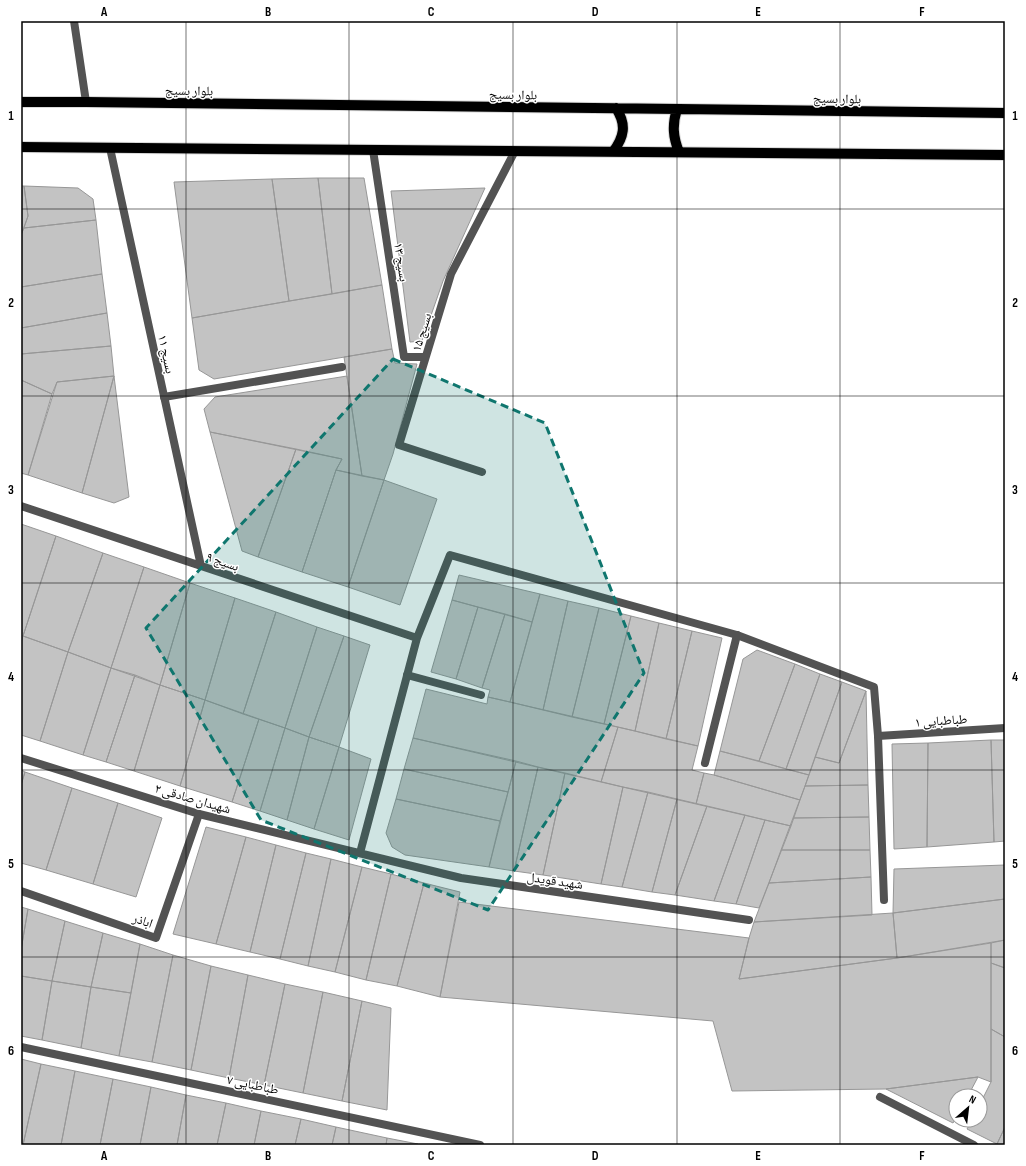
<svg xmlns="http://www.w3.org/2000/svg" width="1026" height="1166" viewBox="0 0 1026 1166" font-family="'Sofia Sans Condensed','Noto Naskh Arabic',sans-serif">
	<rect width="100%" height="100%" fill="#fff"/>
	<!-- building -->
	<path fill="#c3c3c3" stroke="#979797" d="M318,178l14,116 -43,7 -17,-122z
		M318,178h46l18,107 -50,9z
		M272,179l17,122 -97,17 -18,-136z
		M21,186h3l4,30 -7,19z
		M24,186l54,2 15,11 3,21 -72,8 4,-12z
		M485,188l-42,93 -21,60 -12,1 -19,-151z
		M96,220l6,54 -81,13v-52l3,-7z
		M102,274l5,39 -86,15v-41z
		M382,285l10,64 -178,30 -15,-9 -7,-52z
		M107,313l4,33 -90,8v-26z
		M111,346l3,30 -57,6 -5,12 -31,-14v-26z
		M392,349l3,14 22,1 -24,90 -9,26 -22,-4 -18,-119z
		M114,376l15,121 -15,6 -32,-10z
		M114,376l-32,117 -54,-18 29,-93z
		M347,376l15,100 -26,-6 6,-11 -132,-27 -6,-23 11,-12z
		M21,380l31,14 -24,81 -7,-2z
		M210,432l86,17 -38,108 -16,-6z
		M296,449l46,10 -6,11 -34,102 -44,-15z
		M336,470l48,10 -36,107 -46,-15z
		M384,480l53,19 -37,106 -52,-18z
		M21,524l35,12 -33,100h-2z
		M56,536l47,17 -35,99 -45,-16z
		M103,553l41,14 -33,101 -43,-16z
		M144,567l46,16 -30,102 -49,-17z
		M459,575l81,19 -8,28 -80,-22z
		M190,583l45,15 -30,102 -45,-15z
		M540,594l28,7 -25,109 -33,-8z
		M235,598l41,14 -33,102 -38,-14z
		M452,600l26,7 -22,72 -25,-7z
		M568,601l31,7 -27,109 -29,-7z
		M478,607l27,7 -23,74 -26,-9z
		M599,608l32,8 -27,108 -32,-7z
		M276,612l41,15 -32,101 -42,-14z
		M505,614l27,8 -22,80 -22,-5 2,-7 -8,-2z
		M631,616l28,7 -24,108 -31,-7z
		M659,623l33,8 -26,108 -31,-8z
		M317,627l27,9 -35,101 -24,-9z
		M692,631l30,7 -24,108 -32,-7z
		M23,636l45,16 -28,89 -19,-6v-92z
		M344,636l26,9 -31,102 -30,-10z
		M757,650l38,14 -36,97 -39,-10 23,-92z
		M68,652l43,16 -28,87 -43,-14z
		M795,664l25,10 -34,95 -27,-8z
		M111,668l24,7 -29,87 -23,-7z
		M820,674l22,8 -33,93 -23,-6z
		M135,675l25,10 -26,86 -28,-9z
		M842,682l24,9 -27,72 -24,-6z
		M160,685l45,15 -25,86 -46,-15z
		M426,689l61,15 1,-7 130,30 -17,55 -188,-44z
		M866,691l2,94 -63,1 10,-29 24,6z
		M205,700l54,19 -27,83 -52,-16z
		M259,719l26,9 -25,83 -28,-9z
		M618,727l80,19 -6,24 12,3 -8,31 -95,-22z
		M285,728l24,9 -22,83 -27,-9z
		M309,737l30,10 -25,82 -27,-9z
		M413,738l103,23 -8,31 -104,-23z
		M991,740l3,102 -67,5 1,-104z
		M991,740h14v101l-11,1z
		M928,743l-1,104 -33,2 -2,-105z
		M339,747l32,12 -22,81 -35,-11z
		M720,751l89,24 -9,25 -86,-25z
		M516,761l22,6 -24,104 -25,-4z
		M538,767l27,6 -22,102 -29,-4z
		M404,769l104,23 -8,29 -104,-22z
		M21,770l4,2 -4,13z
		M25,772l47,16 -26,82 -25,-7v-78z
		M565,773l58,14 -22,97 -58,-9z
		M704,773l10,2 86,25 -9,26 -95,-22z
		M868,785l1,32 -76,1 12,-32z
		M623,787l25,5 -26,95 -21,-3z
		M72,788l46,15 -25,81 -47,-14z
		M648,792l29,7 -25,93 -30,-5z
		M396,799l104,22 -11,46 -84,-12 -13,-8 -6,-14z
		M677,799l30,7 -32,89 -23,-3z
		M118,803l44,15 -26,79 -43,-13z
		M707,806l38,9 -31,86 -39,-6z
		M745,815l20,5 -29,84 -22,-3z
		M869,817l1,33h-89l12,-32z
		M765,820l26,6 -32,82 -23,-4z
		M206,827l40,10 -30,107 -43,-10z
		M246,837l30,8 -26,107 -34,-8z
		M276,845l30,8 -26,106 -30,-7z
		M781,850h89l1,27 -102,6z
		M306,853l25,6 -23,107 -28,-7z
		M331,859l31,8 -27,105 -27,-6z
		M1005,865v34l-112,14 1,-44z
		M362,867l29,7 -25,106 -31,-8z
		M391,874l33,9 -27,103 -31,-6z
		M871,877l1,38 -118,7 15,-39z
		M424,883l36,9 -20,105 -43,-11z
		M1005,899v41l-108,18 -4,-45z
		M459,902l290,36 -10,41 158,-21 94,-15v139l-13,-5 -92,12 -154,2 -19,-70 -273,-24z
		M21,907l7,2 -7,41z
		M28,909l37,12 -13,60 -31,-5v-26z
		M893,913l4,45 -158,21 10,-41 5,-16z
		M65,921l38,12 -12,54 -39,-6z
		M103,933l37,11 -9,49 -40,-6z
		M1005,940v28l-14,-5v-20z
		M140,944l33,11 -21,107 -33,-6z
		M173,955l38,11 -20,104 -39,-8z
		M991,963l14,5v69l-14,-8z
		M211,966l37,9 -19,103 -38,-8z
		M248,975l37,9 -21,101 -35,-7z
		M21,976l31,5 -10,59 -21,-4z
		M52,981l39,6 -10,61 -39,-8z
		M285,984l38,8 -20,101 -39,-8z
		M91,987l40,6 -12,63 -38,-8z
		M323,992l39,9 -20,100 -39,-8z
		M362,1001l29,7 -4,102 -45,-9z
		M991,1029l14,8v90l-8,17 -30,-15 5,-9h8v-16l11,-22z
		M21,1059l20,5 -18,81h-2z
		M41,1064l34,7 -14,74h-38z
		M75,1071l38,8 -13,66h-39z
		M978,1077l-10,19h-12v22l-3,5 -67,-34z
		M113,1079l38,8 -11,58h-40z
		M151,1087l35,8 -9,50h-37z
		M186,1095l40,8 -9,42h-40z
		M226,1103l35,8 -7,34h-37z
		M261,1111l40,8 -6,26h-41z
		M301,1119l35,8 -4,18h-37z
		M336,1127l51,11 -1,7h-54z
		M1005,1127v18h-5l-3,-1z
		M387,1138l31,6v1h-32z"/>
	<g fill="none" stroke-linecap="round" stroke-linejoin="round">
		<defs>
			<path id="primary" d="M21,102h65l919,11
				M677,109c-5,16 -4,28 2,43
				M21,147l984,8
				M613,152c11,-15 14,-27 3,-44"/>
		</defs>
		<!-- primary casing -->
		<use href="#primary" stroke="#dbdbdb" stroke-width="12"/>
		<!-- lane -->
		<path stroke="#535353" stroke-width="8" d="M164,397l178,-30
			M407,675l74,20
			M878,736l127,-8
			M705,763l32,-128
			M21,891l135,47 43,-124"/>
		<!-- street -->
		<path stroke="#535353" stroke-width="8" d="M74,21l12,81
			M110,148l91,418
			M373,150l31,207h21
			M482,472l-83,-27 52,-171 64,-123
			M21,506l396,132
			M21,758l178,56 262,64 288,42
			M360,853l57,-215 33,-83 287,80 137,52 4,49 6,164
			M21,1047l459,98
			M880,1097l94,48"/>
		<!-- primary -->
		<use href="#primary" stroke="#000" stroke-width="10"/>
	</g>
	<!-- marked area -->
	<path fill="#0f766e" fill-opacity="0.2" stroke="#0f766e" stroke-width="3" stroke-dasharray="8 5" stroke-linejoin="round" d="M393,359l152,64 99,250 -156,237 -227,-90 -115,-192z"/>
	<!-- grid -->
	<path fill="none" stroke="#000" stroke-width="1" stroke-opacity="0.55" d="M186,21v1124M349,21v1124M513,21v1124M677,21v1124M840,21v1124M21,209h984M21,396h984M21,583h984M21,770h984M21,957h984"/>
	<g text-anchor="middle" stroke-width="3" stroke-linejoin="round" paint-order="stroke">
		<!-- street labels -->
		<g font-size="13" fill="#000" stroke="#fff">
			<text transform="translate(189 90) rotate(1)" y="5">بلوار بسیج</text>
			<text transform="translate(513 94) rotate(1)" y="5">بلوار بسیج</text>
			<text transform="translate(837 98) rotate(1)" y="5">بلوار بسیج</text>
			<text transform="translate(402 262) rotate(81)" y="5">بسیج ۱۳</text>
			<text transform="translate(421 332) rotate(-73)" y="5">بسیج ۱۵</text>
			<text transform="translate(167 354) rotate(78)" y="5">بسیج ۱۱</text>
			<text transform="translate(223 561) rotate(19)" y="5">بسیج ۹</text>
			<text transform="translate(941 720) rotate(-4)" y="5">طباطبایی ۱</text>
			<text transform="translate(193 798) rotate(16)" y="5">شهیدان صادقی ۲</text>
			<text transform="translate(555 880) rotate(8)" y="5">شهید قویدل</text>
			<text transform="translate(143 920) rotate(19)" y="5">اباذر</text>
			<text transform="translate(253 1084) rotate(12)" y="5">طباطبایی ۷</text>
		</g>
	</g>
	<!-- border -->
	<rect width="1026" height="1166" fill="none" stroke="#ffffff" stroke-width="44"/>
	<!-- north arrow -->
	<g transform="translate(968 1108) rotate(28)"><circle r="19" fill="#ffffff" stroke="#999999"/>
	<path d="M0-3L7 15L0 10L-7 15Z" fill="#000000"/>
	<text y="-6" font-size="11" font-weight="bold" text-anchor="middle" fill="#000000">N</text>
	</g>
	<rect x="22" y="22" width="982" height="1122" fill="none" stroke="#000" stroke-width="1.5"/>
	<g font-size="13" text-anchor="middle" font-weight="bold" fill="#000">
		<text x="104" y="16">A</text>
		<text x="268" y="16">B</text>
		<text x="431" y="16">C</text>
		<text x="595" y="16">D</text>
		<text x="758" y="16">E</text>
		<text x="922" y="16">F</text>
		<text x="11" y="120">1</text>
		<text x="1015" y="120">1</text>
		<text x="11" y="307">2</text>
		<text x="1015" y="307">2</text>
		<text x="11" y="494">3</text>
		<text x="1015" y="494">3</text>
		<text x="11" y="681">4</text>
		<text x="1015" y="681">4</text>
		<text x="11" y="868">5</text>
		<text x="1015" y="868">5</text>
		<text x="11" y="1055">6</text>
		<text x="1015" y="1055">6</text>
		<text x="104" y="1160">A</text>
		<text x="268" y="1160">B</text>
		<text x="431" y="1160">C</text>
		<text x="595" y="1160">D</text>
		<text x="758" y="1160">E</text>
		<text x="922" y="1160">F</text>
	</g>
</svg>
